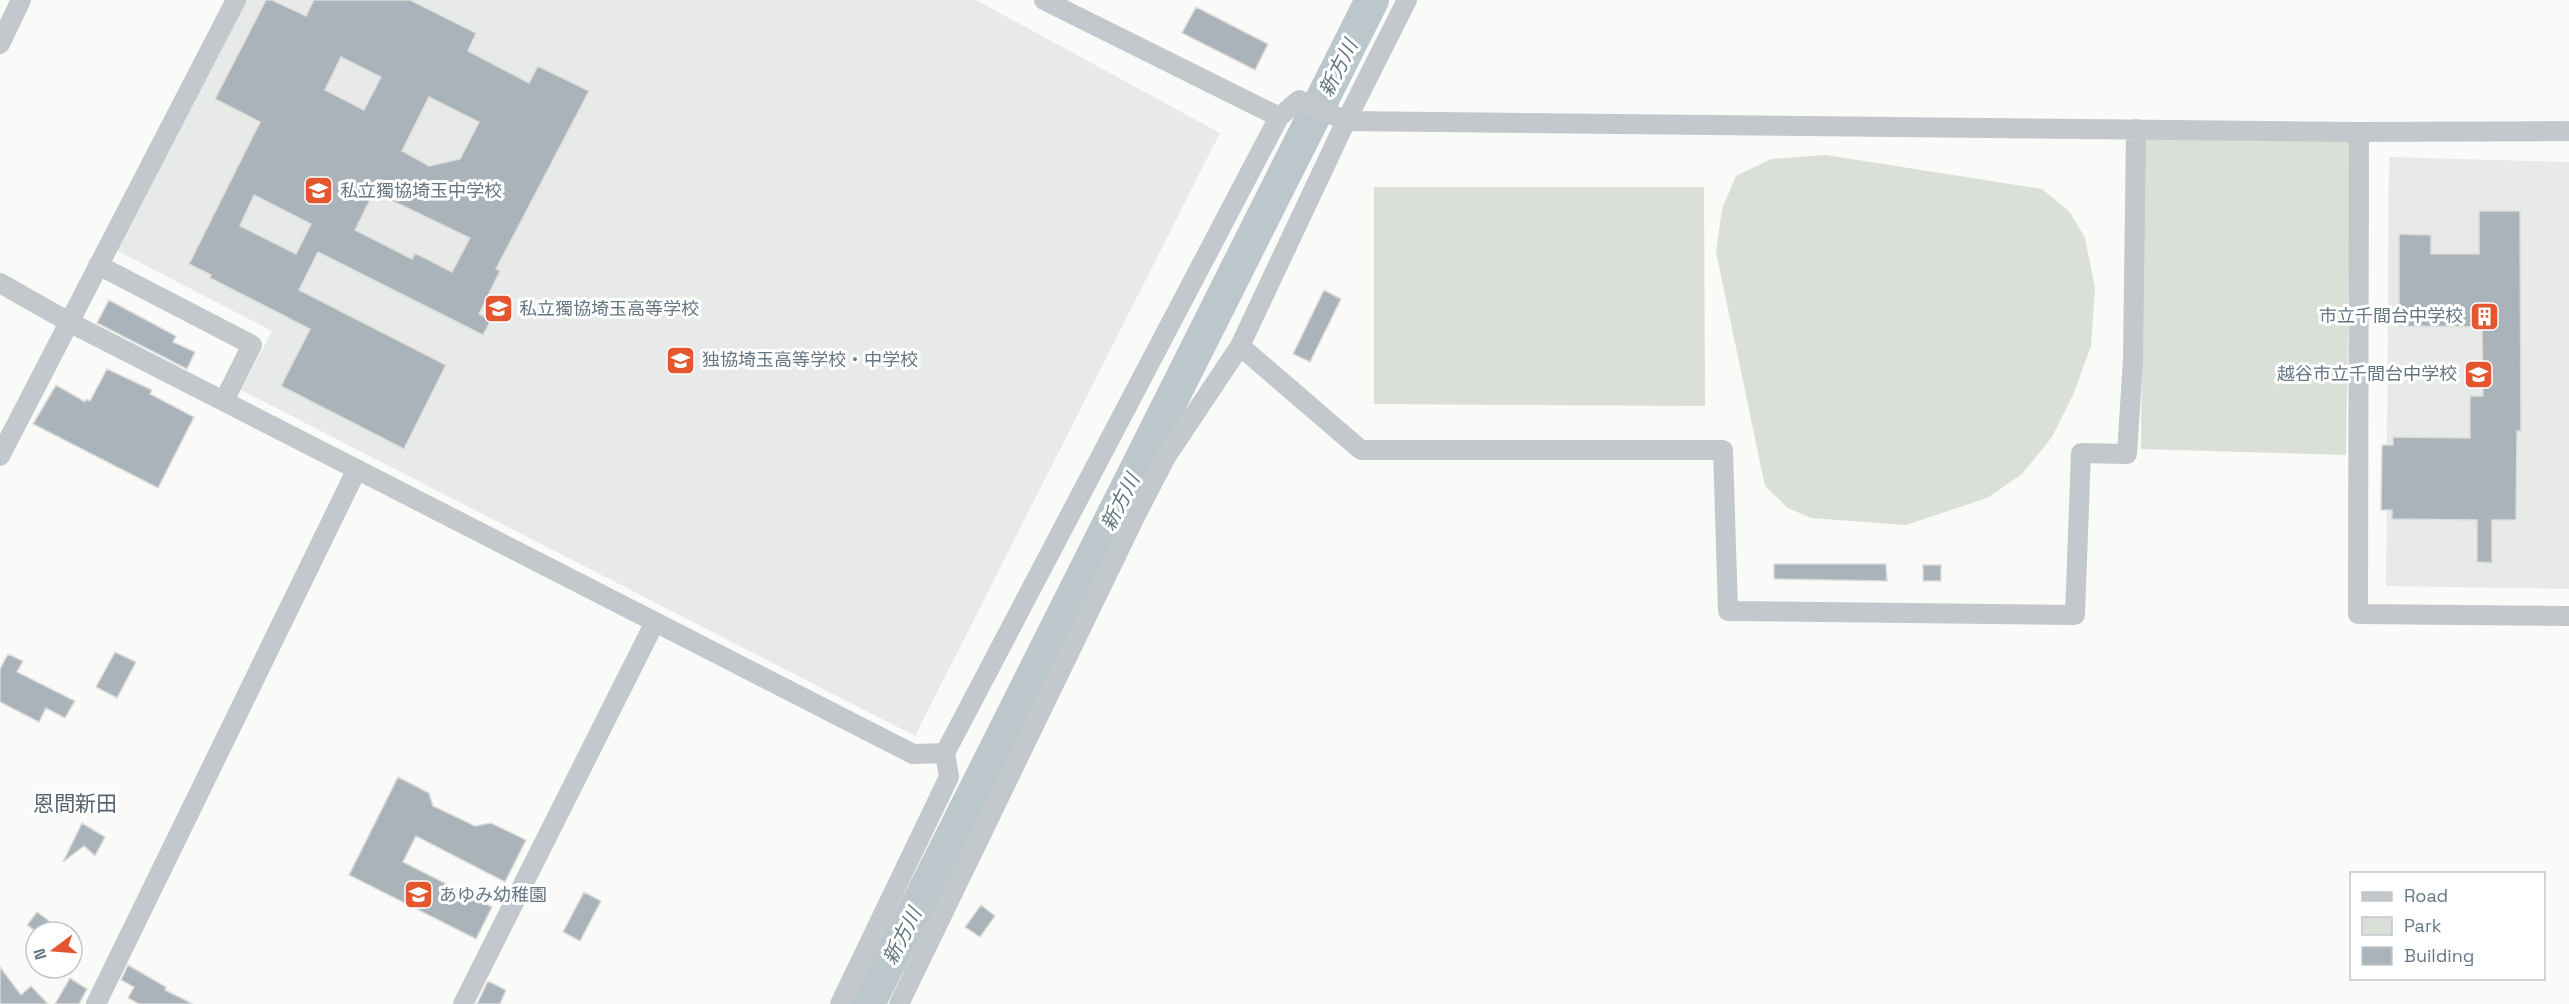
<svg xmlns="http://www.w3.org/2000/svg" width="2569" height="1004" viewBox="0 0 2569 1004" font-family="'Space Grotesk','Noto Sans JP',sans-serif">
	<rect width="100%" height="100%" fill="#fafaf8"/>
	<!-- built -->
	<path fill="#e8e9e9" d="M246,0h730l244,133 -305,603 -674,-346 31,-59 -158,-82z
		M2389,157l180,5v427l-183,-3z"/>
	<!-- green -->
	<path fill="#dadfd7" d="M2143,138h208l-5,317 -205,-6z
		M1826,155l216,34 27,22 16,27 10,50 -4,58 -18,49 -21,42 -30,37 -35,24 -81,27 -95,-7 -23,-10 -23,-22 -49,-234 6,-43 14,-33 35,-17z
		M1374,187h330l1,219 -331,-2z"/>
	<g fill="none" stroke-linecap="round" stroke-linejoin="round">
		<!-- river -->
		<path stroke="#bbc7cb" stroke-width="34" d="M868,1004l504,-1004"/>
	</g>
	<!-- building -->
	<path fill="#aab3b9" stroke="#dcdcda" stroke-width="1.5" fill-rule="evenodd" d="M266,0h6l34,16 8,-16h96l66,33 -8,18 61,32 9,-17 51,25 -93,178 4,2 -21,43 12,6 -8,15 -165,-83 -19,38 147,75 -42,84 -123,-63 29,-57 -100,-51 1,-3 -22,-11 71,-142 -45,-23zM341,57l40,20 -17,33 -39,-20zM429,97l50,25 -19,37 -31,7 -27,-15zM374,192l96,46 -18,34 -37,-19 -3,6 -57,-29zM254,195l57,29 -15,30 -56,-28z
		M1196,7l72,37 -13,26 -73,-37z
		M2479,211h41l1,220h-4l-1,89h-24v43l-15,-1v-42l-85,-1v-9h-11l1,-65h11v-8l77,1v-42h13l-1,-69 -83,-1v-92l32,1v19h48z
		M1324,290l17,9 -31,63 -17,-8z
		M109,300l67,36 -3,6 22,10 -8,17 -90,-46z
		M107,369l45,21 -2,4 44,23 -36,71 -125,-64 23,-39 29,17 1,-3 4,2z
		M1774,564h112l1,17 -113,-2z
		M1923,565h18v16h-18z
		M115,652l21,10 -19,36 -21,-11z
		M8,654l15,7 -6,11 58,29 -10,17 -19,-10 -7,14 -39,-20v-33z
		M398,777l31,16 4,13 42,20 16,-3 35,17 -21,42 -89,-46 -13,26 89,45 -16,32 -127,-64z
		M82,823l23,14 -10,19 -11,-10 -21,16z
		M584,892l17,9 -21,40 -17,-9z
		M981,905l14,11 -15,21 -15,-10z
		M37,912l27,20h-27l-10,-7z
		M128,965l38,22 -1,3 28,14h-54l-11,-6 6,-11 -13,-7z
		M0,967l21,28 10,-9 17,18h-48z
		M70,978l17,11 -8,15h-24z
		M488,981l18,9 -6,14h-23z"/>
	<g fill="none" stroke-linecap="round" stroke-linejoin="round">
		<!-- minor -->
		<path stroke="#c3c8cc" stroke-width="20" d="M1044,0l235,117
			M0,44l21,-44
			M2359,132l-1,482 211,2
			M98,265l154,80 -28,56
			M0,283l69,39 844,432 32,-1
			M1240,346l121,104h362l5,161 347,4 6,-162 46,1 6,-94 3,-231
			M0,456l236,-456
			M96,1004l261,-535
			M463,1004l192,-382
			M840,1004l109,-227 -4,-24 334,-636 20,-17 47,21 1013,11 210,-1
			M899,1004l237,-489 30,-58 74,-111 106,-225 61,-121"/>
	</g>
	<!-- icons -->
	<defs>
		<symbol id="school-square" viewBox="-11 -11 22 22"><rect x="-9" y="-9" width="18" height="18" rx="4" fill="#e4572e" stroke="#fff"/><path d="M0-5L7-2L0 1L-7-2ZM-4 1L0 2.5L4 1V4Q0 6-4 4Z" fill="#fff"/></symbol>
		<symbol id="building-square" viewBox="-11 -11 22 22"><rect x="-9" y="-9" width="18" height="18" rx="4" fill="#e4572e" stroke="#fff"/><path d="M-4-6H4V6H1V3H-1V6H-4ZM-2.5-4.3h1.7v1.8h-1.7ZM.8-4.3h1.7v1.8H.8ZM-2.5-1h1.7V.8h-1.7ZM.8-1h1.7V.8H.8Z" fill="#fff"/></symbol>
	</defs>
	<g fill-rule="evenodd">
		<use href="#school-square" x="302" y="174" width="33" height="33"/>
		<use href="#school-square" x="482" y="292" width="33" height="33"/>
		<use href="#building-square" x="2468" y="300" width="33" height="33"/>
		<use href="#school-square" x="664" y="344" width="33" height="33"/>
		<use href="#school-square" x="2462" y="358" width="33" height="33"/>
		<use href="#school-square" x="402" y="878" width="33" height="33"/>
	</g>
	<g text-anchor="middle" stroke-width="6" stroke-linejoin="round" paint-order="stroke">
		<!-- poi labels -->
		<g font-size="18" fill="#657683" stroke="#fff" text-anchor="start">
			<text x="340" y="197">私立獨協埼玉中学校</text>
			<text x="519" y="315">私立獨協埼玉高等学校</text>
			<text x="2463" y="322" text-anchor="end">市立千間台中学校</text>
			<text x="702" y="366">独協埼玉高等学校・中学校</text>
			<text x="2457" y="380" text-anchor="end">越谷市立千間台中学校</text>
			<text x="439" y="901">あゆみ幼稚園</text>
		</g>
		<!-- water labels -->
		<g font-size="20" font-style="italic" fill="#60757c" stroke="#fff">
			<text transform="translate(1338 68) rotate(-63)" y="7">新方川</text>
			<text transform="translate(1120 502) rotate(-63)" y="7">新方川</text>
			<text transform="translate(902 936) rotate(-63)" y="7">新方川</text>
		</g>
		<!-- quarter labels -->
		<g font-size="21" fill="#57646e" stroke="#fff">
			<text x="75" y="811">恩間新田</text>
		</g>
	</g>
	<!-- legend -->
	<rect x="2350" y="872" width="195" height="108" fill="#ffffff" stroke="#c1c8cd" stroke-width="1.5"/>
	<rect x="2362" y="892" width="30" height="9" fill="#c3c8cc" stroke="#c1c8cd" stroke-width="1.5"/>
	<text x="2404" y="902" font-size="18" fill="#657683">Road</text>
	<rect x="2362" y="917" width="30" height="18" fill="#dadfd7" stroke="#c1c8cd" stroke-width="1.5"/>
	<text x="2404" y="932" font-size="18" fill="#657683">Park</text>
	<rect x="2362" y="947" width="30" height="18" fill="#aab3b9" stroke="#c1c8cd" stroke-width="1.5"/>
	<text x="2404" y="962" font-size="18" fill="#657683">Building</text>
	<!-- north arrow -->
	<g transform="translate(54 950) rotate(254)"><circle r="28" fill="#ffffff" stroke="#c1c8cd" stroke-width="1.5"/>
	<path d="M0-4.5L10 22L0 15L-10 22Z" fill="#e4572e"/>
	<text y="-9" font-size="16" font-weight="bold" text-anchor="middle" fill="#657683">N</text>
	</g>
</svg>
